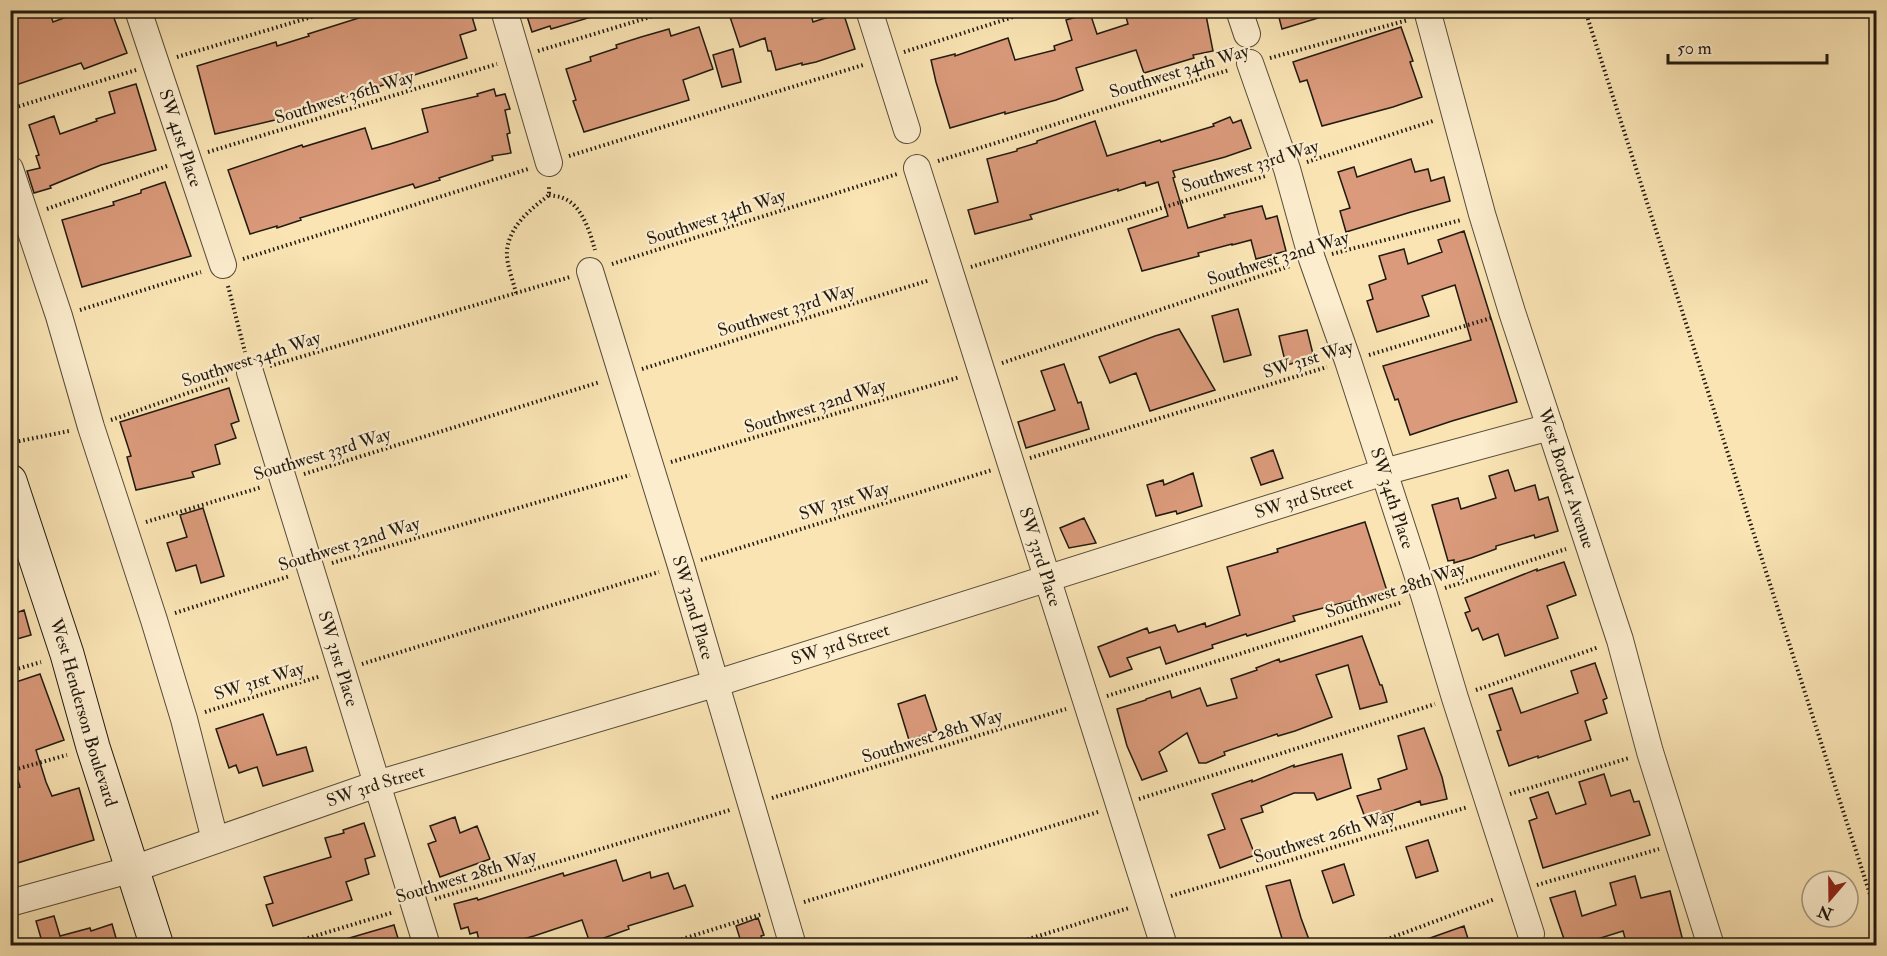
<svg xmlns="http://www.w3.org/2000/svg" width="1887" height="956" viewBox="0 0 1887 956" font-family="'IM FELL Double Pica',serif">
	<rect width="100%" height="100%" fill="#fae4b4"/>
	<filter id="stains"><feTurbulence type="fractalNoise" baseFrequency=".00333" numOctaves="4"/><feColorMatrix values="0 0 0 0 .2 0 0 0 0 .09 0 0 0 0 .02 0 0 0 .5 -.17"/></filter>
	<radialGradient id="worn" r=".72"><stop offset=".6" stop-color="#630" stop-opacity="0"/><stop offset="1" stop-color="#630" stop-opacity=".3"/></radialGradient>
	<!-- building -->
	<path fill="#da9a7b" stroke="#211a10" stroke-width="1.5" d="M10,10h39l4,12 32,-12h26l16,43 -43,16 -3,-6 -71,24z
		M384,10h86l6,20 -16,5 7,23 -192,62 -60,14 -18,-68 79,-24 1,4 32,-10 -1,-2z
		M525,10h73v5l-47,14 -1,-3 -18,6z
		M739,10h71l3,12 30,-10 12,37 -39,13 -14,3v-2l-26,7 -5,-19h-3l-3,-13 -25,9 -11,-33z
		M1124,10h81l8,41 -20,4 1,3 -50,15 -8,-23 -60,18 7,22 -27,10 -51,14v-2l-55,16 -14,-46 -5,-22 24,-6v2l53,-18 7,22 40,-10 -1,-4 18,-6 -6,-20 24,-7 7,21 31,-10z
		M1277,10h50l1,5 -46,14z
		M699,27l14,42 -30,11 6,20 -105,32 -11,-31 3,-1 -10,-31 25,-8 -1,-4 27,-9 -1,-3 25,-8 28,-8 2,7z
		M1401,27l12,34 -3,1 12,35 -29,10 -71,19 -15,-46 -7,2 -7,-20z
		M733,49l8,33 -19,5 -9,-32z
		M136,84l20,66 -55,15 -51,21 1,2 -17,5 -7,-22 13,-3 -4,-12 3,-1 -10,-30 25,-9 6,18 37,-13 -1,-2 19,-6 -6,-21z
		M494,89l2,7 9,-2 5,15 -5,1 5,23 -3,1 4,19 -19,3 1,4 -54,18 1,2 -25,8 -2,-4 -113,34 1,2 -24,8v-2l-27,8 -22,-64 74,-25 1,2 62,-19 7,21 18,-5 38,-12 -6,-23 56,-13 -1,-2z
		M1230,117l3,6 8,-3 10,28 -26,9 -52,14 2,6 -2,1 15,50 37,-11 -1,-2 38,-9 4,13 11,-3 9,35 -30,8 -5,-19 -19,5v-1l-34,9 1,3 -57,15 -14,-42 40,-13 -10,-34 -12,4 -1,-4 -27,9v-2l-88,26 2,4 -57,15 -7,-24 30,-8 -11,-43 30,-8v-2l20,-6v-2l58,-20 12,35 53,-16 1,2 53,-16 -1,-2z
		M1411,159l4,13 13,-3 3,12 13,-4 6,24 -39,11 -65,20 -6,-21 10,-3 -12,-36 16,-5 3,10z
		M165,182l26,74 -109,31 -20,-67 52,-15 -1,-3 28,-9v-3z
		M1464,231l53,171 -65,19 -42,14 -12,-36 -3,1 -12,-34 88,-26 -16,-55 -33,11 7,20 -52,16 -10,-31 6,-2 -4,-14 17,-6 -7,-23 25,-7 4,15 34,-12 -4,-12z
		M1238,309l13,46 -27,7 -12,-46z
		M1179,329l36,61 -65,21 -14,-38 -26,10 -11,-26 56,-21z
		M1307,330l7,28 -28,7 -7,-29z
		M1064,364l14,39 3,-1 8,27 -63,19 -8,-26 37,-12 -14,-39z
		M229,388l10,33 -8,3 5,14 -21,7 5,19 -28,8 2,5 -58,13 -9,-33 4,-1 -11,-34z
		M1273,450l10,28 -22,7 -10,-27z
		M1508,470l7,21 20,-6 4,15 9,-3 10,34 -23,7 -1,-3 -38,11v3l-25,9 -17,5v-3l-6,1 -16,-56 26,-7 3,11 35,-11 -7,-22z
		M1193,473l9,33 -25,8 -1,-3 -20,5 -9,-31 16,-5 1,5z
		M203,508l21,68 -23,7 -5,-18 -20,6 -9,-28 20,-6 -7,-22z
		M1084,518l12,25 -27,5 -9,-20z
		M1365,522l22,69 -94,25 2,5 -48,15 -1,-2 -34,11 1,3 -47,16 -6,-17 -33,11 5,11 -22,8 -12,-30 49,-19 2,5 26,-8 3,7 27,-9 1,4 34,-12 -13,-48 51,-15 -1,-3z
		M1564,562l12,33 -29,11 11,32 -53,18 -7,-22 -15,6 -5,-12 -6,3 -7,-18 5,-2 -5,-13 72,-29v2z
		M24,610l7,25 -21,6v-26z
		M1362,636l18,49h2l5,17 -27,7 -12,-44 -32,10 16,42 -37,14 -17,5 -1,-2 -53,18 1,3 -19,8h-7l-12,-30 -28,19 8,19 -25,9 -15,-34 -10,-37 29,-9v-1l24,-8 2,7 28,-10 7,18 30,-8 -6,-19 26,-9 -1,-2 23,-9 1,3z
		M1595,663l12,35 -4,2 4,13 -22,8 6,19 -53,18v-2l-29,10 -12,-35 4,-1 -12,-35 23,-7 9,25 57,-20 -7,-22z
		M40,674l24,66 -28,10 10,32 6,14 27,-8 15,52 -80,24 -4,-13v-61l10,-3 -10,-31v-72z
		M925,695l12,36 -28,9 -11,-36z
		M263,714l14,41 29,-8 7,24 -50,15 -6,-19 -18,6 -3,-8 -7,3 -13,-39z
		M1424,728l18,49 5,22 -26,6 -1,-4 -54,19 -9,-24 24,-7 -3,-10 29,-10 -9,-33z
		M1342,754l9,34 -34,12 -3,-7h-20l-33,13 2,6 -22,7 14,36 -35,13 -12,-33 17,-6 -13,-35 40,-14v2l42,-17v2z
		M1604,774l7,22 19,-6 4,12 5,-1 11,34 -107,33 -14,-47 8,-3 -7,-20 18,-6 8,22 30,-10 -7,-22z
		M455,817l5,16 17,-7 13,33 -50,18 -12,-33 8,-3 -6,-15z
		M364,823l11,33 -10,3 4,15 -23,8 6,18 -79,26 -7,-21 7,-2 -9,-26 67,-20 -6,-19 19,-5 -1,-3z
		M1428,840l10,31 -22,7 -10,-31z
		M616,860l7,21 27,-9 1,6 17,-5 6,16 11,-4 8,21 -65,20 1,3 -39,14 -8,-23 -48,16 -33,9h-21l-3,-13 -7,2 -2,-7 -7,2 -7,-25 23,-6 1,2 85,-27 1,3z
		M1344,864l10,31 -21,8 -11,-32z
		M1635,876l6,22 29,-7 13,50 -20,4h-36l-4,-14 -32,10 1,4h-26l-16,-47 25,-7 7,25 34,-11 -6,-22z
		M1290,880l11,38 10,27h-27l-18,-59z
		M54,916l6,20 30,-8 1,3 21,-7 6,21h-75l-7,-24z
		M758,918l6,17 -3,1 3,9h-22l-6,-19z
		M394,925l6,20h-60l-1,-4z
		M1464,926l6,19h-53l-1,-2z"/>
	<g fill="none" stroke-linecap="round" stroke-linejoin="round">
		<defs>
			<g id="street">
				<path id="s1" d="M138,10l85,255"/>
				<path d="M504,10l45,153"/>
				<path d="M869,10l38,120"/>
				<path d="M1239,10l8,24"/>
				<path id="s2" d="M1427,10l55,204 30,98 108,328 30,112 61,194"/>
				<path id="s3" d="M1250,63l37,106 25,90 36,102 76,234 31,103 76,236"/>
				<path id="s4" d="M917,168l247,778"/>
				<path d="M10,169l49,147 32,111 63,193 30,99 31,121"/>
				<path id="s5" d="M590,271l91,295 112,380"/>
				<path id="s6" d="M250,372l177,574"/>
				<path id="s7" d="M10,903l123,-34 244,-85 337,-100 670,-212 166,-45"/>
			</g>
			<g id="secondary">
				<path id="s8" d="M10,481l57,173 26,93 64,199"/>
			</g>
		</defs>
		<!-- street casing -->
		<use href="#street" stroke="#574c39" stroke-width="28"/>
		<!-- secondary casing -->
		<use href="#secondary" stroke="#211a10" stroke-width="35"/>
		<!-- path -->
		<path stroke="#211a10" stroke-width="4" stroke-dasharray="1.5 3" stroke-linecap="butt" d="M1585,10l291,903
			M538,51l135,-41
			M904,52l131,-42
			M177,57l158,-47
			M1270,58l138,-38
			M10,109l126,-39
			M208,152l289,-88
			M569,156l294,-91
			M938,161l291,-91
			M1307,162l126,-41
			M549,195c5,1 10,1 14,3 19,7 27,34 32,52
			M47,209l120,-43
			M1332,254l129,-34
			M243,259l285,-90
			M612,264l285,-90
			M971,267l294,-91
			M228,286l17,66
			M516,293c-3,-13 -10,-29 -9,-42 2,-25 24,-42 42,-56v-10
			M80,310l121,-38
			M1369,355l122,-37
			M1002,363l288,-97
			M270,366l300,-89
			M642,369l288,-89
			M111,420l117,-41
			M10,443l59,-12
			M1030,458l297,-91
			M671,462l289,-85
			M304,474l296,-92
			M146,522l116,-35
			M701,560l291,-90
			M332,563l298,-88
			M1445,588l121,-39
			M175,613l115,-37
			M362,664l297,-92
			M10,671l31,-9
			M1476,690l123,-43
			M1107,696l296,-94
			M205,712l116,-36
			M10,771l57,-16
			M1510,794l119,-36
			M772,798l294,-89
			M1139,799l296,-95
			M1537,885l122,-36
			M1171,896l297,-89
			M435,899l295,-89
			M804,902l294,-90
			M282,946l112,-34
			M660,946l102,-32
			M1006,946l123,-38
			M1369,946l126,-47"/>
		<!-- street -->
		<use href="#street" stroke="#fcedce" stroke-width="26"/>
		<!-- secondary -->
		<use href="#secondary" stroke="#fcedce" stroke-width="33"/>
	</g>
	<g text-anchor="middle" stroke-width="4.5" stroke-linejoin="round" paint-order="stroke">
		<!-- street labels -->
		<g font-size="18" fill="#211a10" stroke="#fcedce">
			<text transform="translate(1179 71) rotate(-17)" y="6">Southwest 34th Way</text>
			<text transform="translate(344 97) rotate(-17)" y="6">Southwest 36th Way</text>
			<text dy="6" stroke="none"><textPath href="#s1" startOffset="135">SW 41st Place</textPath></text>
			<text transform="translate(1250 166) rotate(-17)" y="6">Southwest 33rd Way</text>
			<text transform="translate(716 217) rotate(-18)" y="6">Southwest 34th Way</text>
			<text transform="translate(1278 258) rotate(-17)" y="6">Southwest 32nd Way</text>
			<text transform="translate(786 310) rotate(-17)" y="6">Southwest 33rd Way</text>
			<text transform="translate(251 359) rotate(-18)" y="6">Southwest 34th Way</text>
			<text transform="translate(1308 359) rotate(-17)" y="6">SW 31st Way</text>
			<text transform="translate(815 406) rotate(-17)" y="6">Southwest 32nd Way</text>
			<text transform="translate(322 454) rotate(-17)" y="6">Southwest 33rd Way</text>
			<text dy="6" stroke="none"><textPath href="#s2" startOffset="489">West Border Avenue</textPath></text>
			<text dy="6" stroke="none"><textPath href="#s7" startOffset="1356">SW 3rd Street</textPath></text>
			<text dy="6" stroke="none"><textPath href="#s3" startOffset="458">SW 34th Place</textPath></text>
			<text transform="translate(844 501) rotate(-17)" y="6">SW 31st Way</text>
			<text transform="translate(349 544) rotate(-17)" y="6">Southwest 32nd Way</text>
			<text dy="6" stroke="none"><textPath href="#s4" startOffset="408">SW 33rd Place</textPath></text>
			<text transform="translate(1395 590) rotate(-18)" y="6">Southwest 28th Way</text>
			<text dy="6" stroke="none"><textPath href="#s5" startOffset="352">SW 32nd Place</textPath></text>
			<text dy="6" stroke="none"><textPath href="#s7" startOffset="870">SW 3rd Street</textPath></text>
			<text dy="6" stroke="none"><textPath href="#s6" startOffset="300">SW 31st Place</textPath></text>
			<text transform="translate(259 681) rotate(-17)" y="6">SW 31st Way</text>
			<text dy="6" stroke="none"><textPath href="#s8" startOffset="243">West Henderson Boulevard</textPath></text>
			<text transform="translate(932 736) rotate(-17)" y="6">Southwest 28th Way</text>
			<text dy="6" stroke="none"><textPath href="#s7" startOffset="384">SW 3rd Street</textPath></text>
			<text transform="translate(1324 836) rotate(-17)" y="6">Southwest 26th Way</text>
			<text transform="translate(466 876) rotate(-17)" y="6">Southwest 28th Way</text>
		</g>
	</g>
	<!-- margin -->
	<rect width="1887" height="956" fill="none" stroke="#fae4b4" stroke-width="36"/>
	<rect x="12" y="12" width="1863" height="932" fill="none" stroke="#211a10" stroke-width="3"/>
	<rect x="18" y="18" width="1851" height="920" fill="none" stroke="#211a10" stroke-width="1.5"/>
	<!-- north arrow -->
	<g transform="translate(1830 899) rotate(200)"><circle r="28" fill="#fcedce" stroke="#a49982" stroke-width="1.5"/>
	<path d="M0-4.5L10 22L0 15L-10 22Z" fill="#8f2418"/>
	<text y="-9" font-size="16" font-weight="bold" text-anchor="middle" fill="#211a10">N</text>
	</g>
	<!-- scale -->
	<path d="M1668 54v9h159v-9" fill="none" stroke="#211a10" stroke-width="3"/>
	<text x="1677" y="54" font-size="18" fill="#211a10" stroke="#fcedce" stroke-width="4.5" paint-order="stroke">50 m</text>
	<rect width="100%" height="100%" filter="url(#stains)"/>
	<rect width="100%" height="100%" fill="url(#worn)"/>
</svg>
